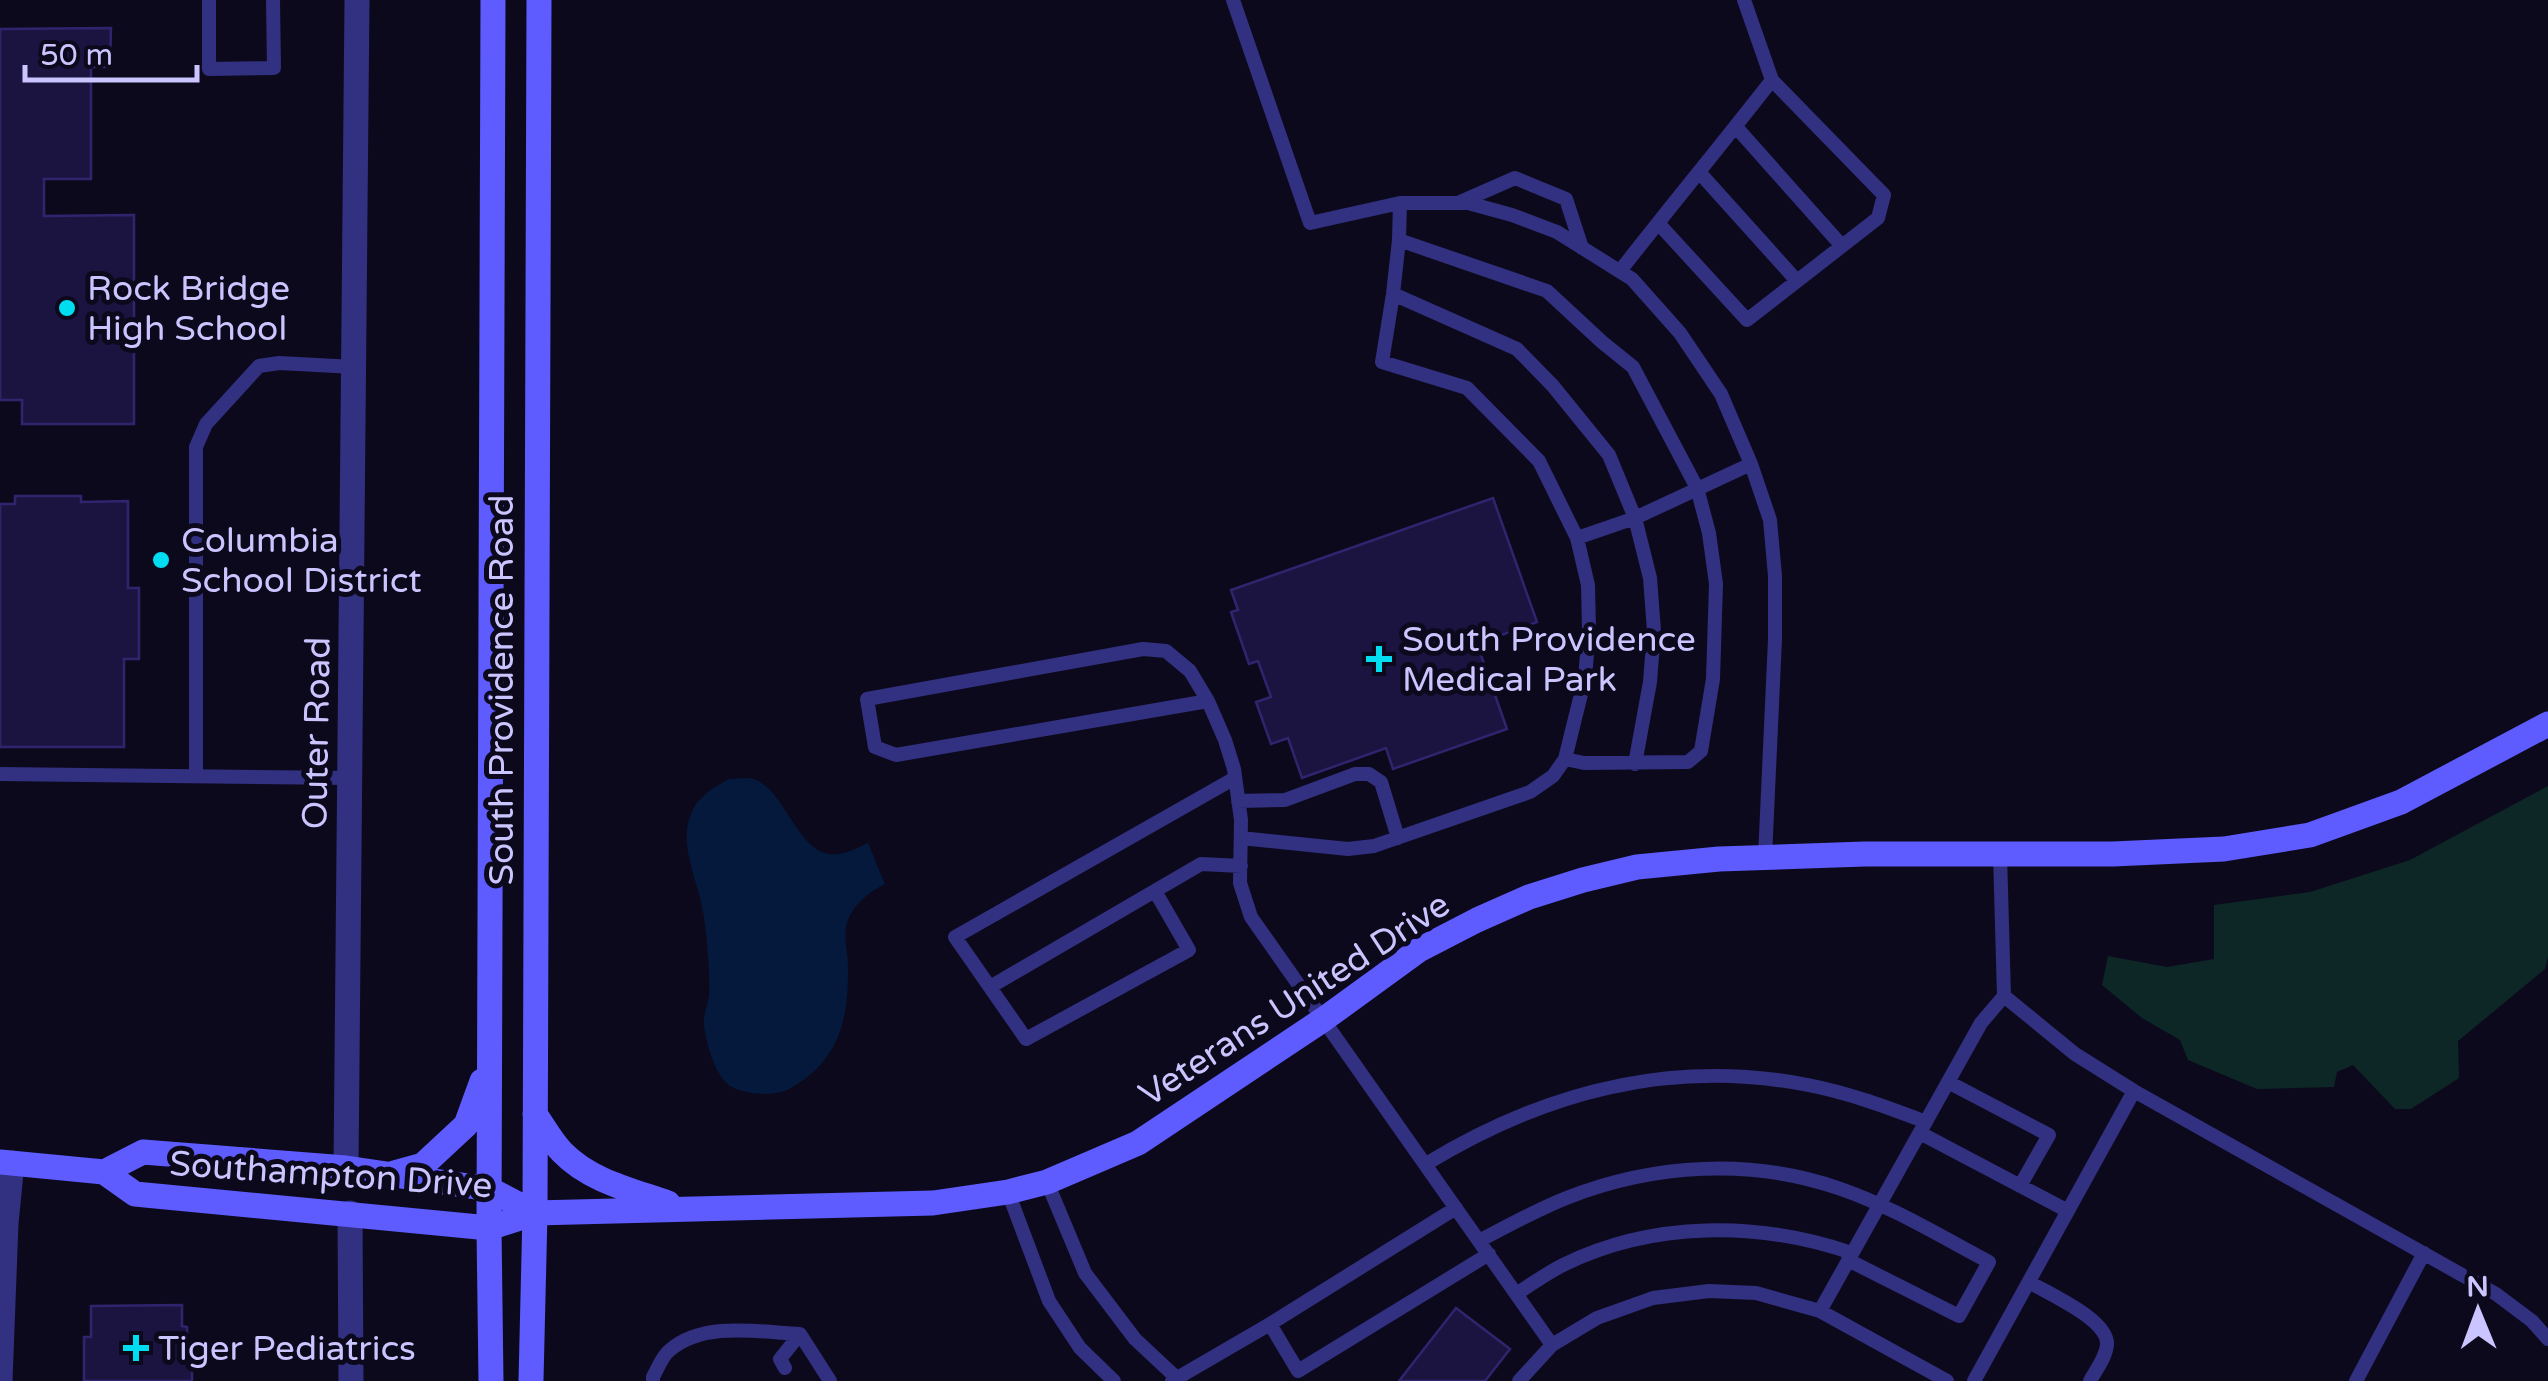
<svg xmlns="http://www.w3.org/2000/svg" width="2548" height="1381" viewBox="0 0 2548 1381" font-family="'Varela Round',sans-serif">
	<rect width="100%" height="100%" fill="#0d091d"/>
	<!-- green -->
	<path fill="#0c2726" d="M2548,786v171l-3,12 -87,72 1,37 -48,31h-16l-42,-44 -16,7 -3,15 -77,2 -69,-29 -8,-20 -38,-22 -40,-33 6,-29 59,11 47,-8v-54l96,-13 100,-32z"/>
	<!-- water -->
	<path fill="#04193b" d="M729,779c7,0 17,-2 24,0 34,10 45,81 85,75 10,-1 21,-7 30,-11l17,41c-18,9 -36,24 -39,44 -2,12 2,26 2,38 1,53 -9,96 -59,123 -15,8 -43,6 -59,-3 -15,-10 -24,-43 -26,-61 -1,-11 4,-20 5,-30 2,-18 -3,-65 -6,-84 -5,-30 -25,-67 -12,-97 7,-18 22,-26 38,-35z"/>
	<!-- building -->
	<path fill="#1c1440" stroke="#31246e" stroke-width="2.5" d="M111,28l-1,39h-19v112h-47v37l90,-1v209h-112v-24h-22v-371z
		M15,496h66v6l47,-1v87h11v71h-15v88h-124v-243h15z
		M1493,498l44,124 -60,22 30,85 -114,40 -7,-21 -84,30 -14,-40 -17,6 -15,-42 15,-5 -13,-36 -9,3 -18,-52 7,-2 -7,-20z
		M182,1305v21l5,1 1,31h4v23h-108v-44h7v-31z
		M1456,1308l54,41 -25,32h-86z"/>
	<g fill="none" stroke-linecap="round" stroke-linejoin="round">
		<!-- lane -->
		<path stroke="#323081" stroke-width="14" d="M209,0v69l65,-1 -1,-68
			M1233,0l77,223 90,-20h68l44,12 45,17 75,47 48,54 41,61 30,70 19,56 5,56v63l-10,218
			M1744,0l28,80
			M1736,127l106,119
			M1699,172l98,109
			M1458,203l57,-25 51,21 16,49
			M1399,240l1,-37
			M1620,271c50,-64 102,-127 152,-191l112,115 -6,23 -131,102 -89,-97
			M1393,294l124,55 36,37 56,69 26,63 15,60 4,53 -4,51 -15,82
			M1577,538l58,-20 116,-54
			M1208,701l-312,54 -21,-8 -8,-48 276,-50 23,2 24,20 18,30 17,39 9,29 7,51 -1,63 11,34 301,428
			M0,774l351,4
			M196,776v-329l10,-23 53,-58 20,-3 75,4
			M1238,801l47,-1 70,-26h14l12,8 17,56
			M1241,838l107,11 26,-3 156,-54 23,-16 12,-17 19,4 104,-1 13,-11 12,-72 3,-95 -7,-51 -12,-45 -64,-121 -31,-25 -55,-51 -148,-51 -6,54 -11,68 85,26 72,73 38,77 11,47 1,45 -4,48 -20,81
			M2000,854l4,142 71,58 59,37 362,203 36,27 16,18
			M1155,891l34,59 -163,89 -71,-102 280,-159
			M990,987l211,-123 40,2
			M1948,1082l101,53 -29,51
			M1920,1133l148,78
			M1426,1164c118,-72 244,-106 382,-79 41,8 79,22 118,37
			M1047,1182l38,91 50,66 45,42
			M1008,1192l41,109 31,47 34,33
			M1479,1241c30,-16 59,-32 90,-44 85,-33 182,-39 269,-9 53,18 102,48 151,74l-30,54 -111,-56
			M2029,1282c20,12 80,38 78,63 -1,12 -11,25 -17,36
			M1516,1294c16,-10 31,-21 47,-29 89,-44 196,-44 289,-12
			M1820,1311l161,-288 23,-27
			M1270,1324l28,47 191,-117
			M785,1368l-5,-9 20,-25
			M653,1381v-4c5,-9 9,-21 17,-27 34,-29 89,-18 130,-16l30,47
			M1172,1381l98,-57 186,-116
			M1519,1381l33,-36 45,-27 56,-20 56,-7 47,2 64,18 127,70
			M1974,1381l160,-290
			M2356,1381l68,-128"/>
		<!-- street -->
		<path stroke="#323081" stroke-width="25" d="M346,1168l11,-1168
			M350,1213l1,168
			M0,1381l6,-158 6,-60"/>
		<!-- secondary -->
		<path stroke="#5e5cff" stroke-width="25" d="M535,1114c9,13 17,28 27,38 28,29 69,38 106,51
			M0,1162l104,10 31,22 354,34 46,-15 398,-10 75,-11 39,-10 91,-39 186,-124 95,-69 58,-30 52,-23 54,-17 54,-13 82,-8 146,-5h248l111,-5 86,-14 91,-33 147,-78
			M104,1172l39,-20 203,16 143,21 46,24
			M394,1173l29,-8 43,-40 16,-44
			M491,1381l-2,-153 4,-1228
			M531,1381l4,-168 4,-1213"/>
	</g>
	<!-- markers -->
	<g fill="#00dcf0" stroke="#0d091d" stroke-width="4">
		<circle cx="67" cy="308" r="10"/>
		<circle cx="161" cy="560" r="10"/>
		<path d="M1374 644h10v10h10v10h-10v10h-10v-10h-10v-10h10z"/>
		<path d="M131 1333h10v10h10v10h-10v10h-10v-10h-10v-10h10z"/>
	</g>
	<g text-anchor="middle" stroke-width="10" stroke-linejoin="round" paint-order="stroke">
		<!-- poi labels -->
		<g font-size="35" fill="#cbc5ff" stroke="#0d091d" text-anchor="start">
			<text x="87" y="300">Rock Bridge<tspan x="87" dy="40">High School</tspan></text>
			<text x="181" y="552">Columbia<tspan x="181" dy="40">School District</tspan></text>
			<text x="1402" y="651">South Providence<tspan x="1402" dy="40">Medical Park</tspan></text>
			<text x="158" y="1360">Tiger Pediatrics</text>
		</g>
		<!-- street labels -->
		<g font-size="35" fill="#cbc5ff" stroke="#0d091d">
			<text transform="translate(501 690) rotate(-90)" y="12">South Providence Road</text>
			<text transform="translate(316 733) rotate(-89)" y="12">Outer Road</text>
			<text transform="translate(1294 999) rotate(-33)" y="12">Veterans United Drive</text>
			<text transform="translate(331 1174) rotate(4)" y="12">Southampton Drive</text>
		</g>
	</g>
	<!-- north arrow -->
	<g transform="translate(2478 1311) rotate(359)" stroke="#0d091d" stroke-width="8" paint-order="stroke">
	<path d="M0-8L18 38L0 25L-18 38Z" fill="#cbc5ff"/>
	<text y="-15" font-size="28" font-weight="bold" text-anchor="middle" fill="#cbc5ff">N</text>
	</g>
	<!-- scale -->
	<path d="M25 65v15h172v-15" fill="none" stroke="#cbc5ff" stroke-width="5"/>
	<text x="40" y="65" font-size="30" fill="#cbc5ff" stroke="#0d091d" stroke-width="8" paint-order="stroke">50 m</text>
</svg>
